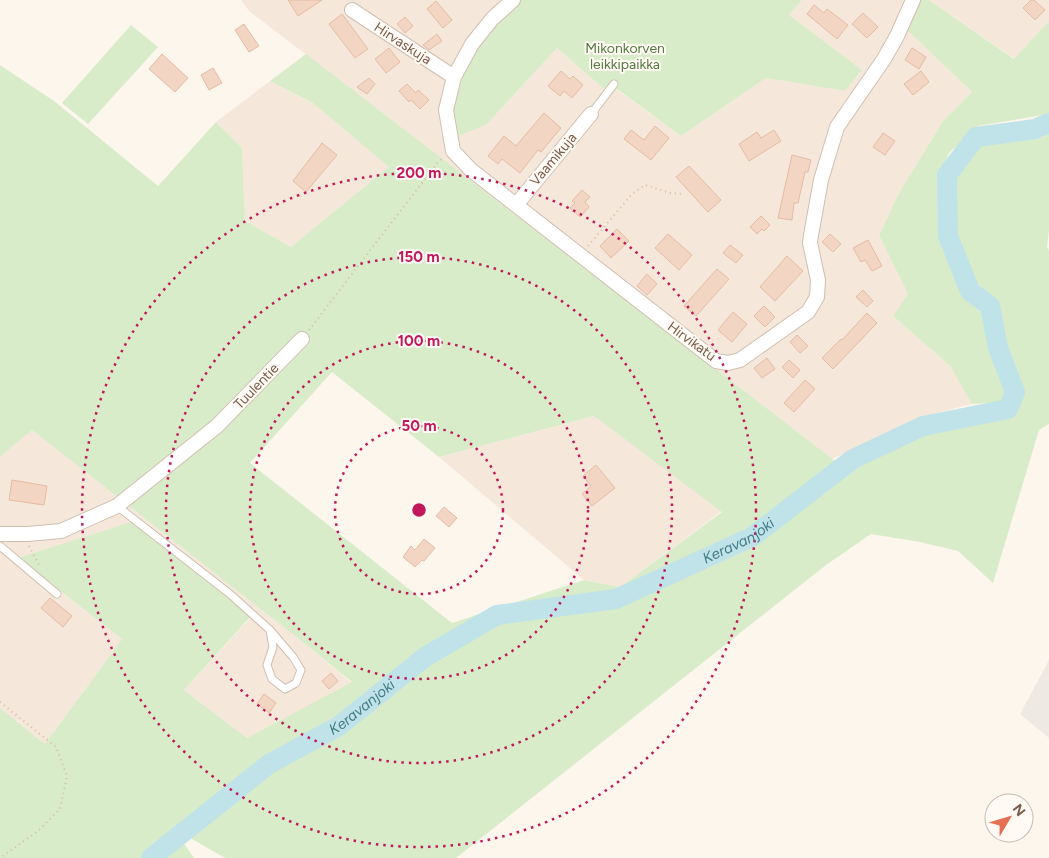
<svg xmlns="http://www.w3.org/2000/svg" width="1049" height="858" viewBox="0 0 1049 858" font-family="Figtree,sans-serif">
	<rect width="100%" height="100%" fill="#fdf6ec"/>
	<!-- residential -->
	<path fill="#f5e8da" d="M241,0h279l-12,11 -21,113 70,-76 47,41 -17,20 7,5 22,-25 65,47 85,-58 79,13 17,-21 -73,-55 13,-15h117l-12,30 65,62 -29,29 -44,72 -20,42 29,59 -14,23 56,49 22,38 -51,13 -89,42 -583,-448z
		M929,0h120v21l-34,38z
		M270,81l43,22 77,64 -99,80 -46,-26 -3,-73 -26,-26z
		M594,416l128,95 -102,76 -36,-7 -145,-123z
		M32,430l268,210 52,43 -105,55 -63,-48 67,-73 -233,-59 104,81 -77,105 -45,-36v-251z"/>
	<!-- industrial -->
	<path fill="#efe9e4" d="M1049,660v78l-29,-24z"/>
	<!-- green -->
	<path fill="#d8ecc9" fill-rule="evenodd" d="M520,0h282l-13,15 73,55 -17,21 -79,-13 -85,58 -64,-47 -24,26 -6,-5 17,-21 -47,-41 -70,76 -31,13c-1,-8 -4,-18 -4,-27 1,-40 40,-84 68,-110z
		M919,0h10l85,59 35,-38v93l-71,12 -29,27 -11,24 1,63 23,55 20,18 9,36 15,41 -4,12 -30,2 -22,-38 -57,-50 15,-22 -29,-59 20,-42 44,-72 29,-29 -65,-62z
		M131,25l27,22 -70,77 -26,-21z
		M306,54l542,417 76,-36 88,-20 10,-25 -7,-25 -12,-29 -7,-35 -21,-20 -19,-48 -1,-55 24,-33 61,-7 9,-4v95l-2,18 2,3v174l-10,6 -46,153 -35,-32 -38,-9 -49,-8 -45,31 -370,293h-231l-52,-30 21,30h-194v-150l45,36 77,-105 -104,-81 113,-36 120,94 -67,74 63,48 105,-56 -52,-42 -268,-210 -32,27v-392l54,36 104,85 58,-64 26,26 3,73 46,26 98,-80 -76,-64 -43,-22zM332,372l107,85 155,-41 128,96 -102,75 -36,-7 -132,43 -202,-160z"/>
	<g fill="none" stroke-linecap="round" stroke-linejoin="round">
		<!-- river -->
		<path stroke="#bfe3e8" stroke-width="20" id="s1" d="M151,858l118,-94 70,-38 86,-69 72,-42 119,-16 136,-62 101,-78 70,-33 85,-17 7,-17 -17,-44 -8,-42 -20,-15 -22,-55 -1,-61 29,-38 59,-8 14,-6"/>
	</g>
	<!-- building -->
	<path fill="#f3d5c3" stroke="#e6bba3" d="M288,0h34l-24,16z
		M1031,0h3l11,10 -10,10 -12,-12z
		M436,1l16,19 -9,8 -16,-19z
		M814,5l10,8 3,-4 21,16 -11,14 -30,-25z
		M863,13l15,14 -11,11 -15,-14z
		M342,14l26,35 -13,9 -26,-34z
		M405,17l8,9 -8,7 -8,-9z
		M244,24l15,22 -10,6 -14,-22z
		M437,34l5,7 -13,9 -6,-5z
		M389,48l11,14 -14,11 -11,-14z
		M912,48l14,9 -7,12 -14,-9z
		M162,54l26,24 -13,14 -26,-23z
		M213,68l9,15 -13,7 -8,-15z
		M561,71l9,8 3,-3 10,9 -11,13 -8,-7 -4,5 -12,-10z
		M921,71l8,11 -16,13 -9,-11z
		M369,78l6,6 -8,10 -10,-7z
		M407,84l9,9 2,-3 11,10 -9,9 -9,-9 -2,2 -10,-11z
		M544,113l17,15 -20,24 -3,-2 -18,23 -18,-14 -4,5 -10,-8 16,-20 12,10z
		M655,126l14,12 -18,22 -27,-21 7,-9 13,10z
		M774,130l7,11 -32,20 -10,-17 18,-12 4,6z
		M883,133l12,8 -10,14 -12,-8z
		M322,143l15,12 -31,37 -13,-11z
		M792,155l19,5 -3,12h-3l-7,31h-4l-2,17 -14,-2z
		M689,166l32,34 -13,12 -32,-35z
		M582,190l8,7 -5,5 4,5 -9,10 -10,-9 5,-5 -3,-2z
		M761,216l9,9 -6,6 -2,-2 -5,5 -7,-7z
		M617,229l12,12 -18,17 -11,-12z
		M668,234l24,21 -13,15 -24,-22z
		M830,234l11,10 -8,8 -11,-10z
		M868,240l14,26 -10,5 -7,-11 -4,2 -8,-14z
		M730,245l13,10 -7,8 -13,-10z
		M787,256l16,15 -28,30 -15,-14z
		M717,269l12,10 -33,37 -12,-10z
		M647,274l10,10 -10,11 -10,-9z
		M863,290l10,11 -6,6 -11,-10z
		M764,306l11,11 -10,10 -11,-11z
		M733,312l14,12 -15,18 -14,-12z
		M867,313l10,10 -44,46 -11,-11 19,-19 1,1z
		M797,335l11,11 -8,7 -10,-11z
		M767,358l8,11 -13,9 -8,-10z
		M789,360l11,10 -7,8 -11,-11z
		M805,380l10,9 -21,23 -10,-9z
		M596,465l19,23 -23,18 -10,-12 9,-8 -8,-10z
		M12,480l35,6 -3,19 -35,-5z
		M444,507l13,11 -8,9 -13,-11z
		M424,539l11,9 -11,13 -2,-1 -7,7 -12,-10 8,-11 4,4z
		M50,598l22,18 -9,11 -22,-19z
		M331,673l7,8 -9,8 -7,-8z
		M264,694l12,9 -7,10 -12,-9z"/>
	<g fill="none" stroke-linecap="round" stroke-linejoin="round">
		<defs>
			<path id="lane" d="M591,114l23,-30
				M117,506l113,88 40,36 3,17 -6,18 5,14 13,10 11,-6 5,-13 -8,-13 -23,-27
				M0,546l57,48"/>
			<path id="street" d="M513,0l-21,19 -20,25 -18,33 -8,33 7,41 18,19 245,191 12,2 12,-3 68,-48 9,-15 1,-17 -8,-37 1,-8 10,-55 16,-53 47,-68 13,-23 16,-36
				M352,10l102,67
				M516,205l75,-91
				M0,534h28l33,-3 56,-25 100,-80 85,-87"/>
		</defs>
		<!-- lane casing -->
		<use href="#lane" stroke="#d1beb0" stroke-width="9"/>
		<!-- street casing -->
		<use href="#street" stroke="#d1beb0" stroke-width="16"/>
		<!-- path -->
		<path stroke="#d9b8a5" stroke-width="2" stroke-dasharray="1 4" stroke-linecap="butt" d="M588,246l44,-52 13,-9 25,8 13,1
			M309,330l129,-168 5,-4
			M29,546l10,19
			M0,702l56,45 11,29 -7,33 -22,22 -38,27"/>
		<!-- lane -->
		<use href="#lane" stroke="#fff" stroke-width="7"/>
		<!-- street -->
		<use href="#street" stroke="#fff" stroke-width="14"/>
	</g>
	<!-- distance rings -->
	<g fill="none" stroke="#c2185b" stroke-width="2.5" stroke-dasharray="2.5 5">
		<circle cx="419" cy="510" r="84"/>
		<circle cx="419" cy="510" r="169"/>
		<circle cx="419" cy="510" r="253"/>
		<circle cx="419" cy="510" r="337"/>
	</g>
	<g text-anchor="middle" stroke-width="4" stroke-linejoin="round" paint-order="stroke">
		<!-- street labels -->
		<g font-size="14" fill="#7a5c4d" stroke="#fffaf3">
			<text transform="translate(403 43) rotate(33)" y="5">Hirvaskuja</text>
			<text transform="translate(553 159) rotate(-50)" y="5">Vaamikuja</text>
			<text transform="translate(692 341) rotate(36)" y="5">Hirvikatu</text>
			<text transform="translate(256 386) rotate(-46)" y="5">Tuulentie</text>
		</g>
		<!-- park labels -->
		<g font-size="14" fill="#537a41" stroke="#fffaf3">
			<text x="625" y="53">Mikonkorven<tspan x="625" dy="16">leikkipaikka</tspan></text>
		</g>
		<!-- water labels -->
		<g font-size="15" font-style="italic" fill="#437c86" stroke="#fffaf3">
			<text dy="5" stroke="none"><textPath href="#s1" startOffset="680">Keravanjoki</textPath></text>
			<text dy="5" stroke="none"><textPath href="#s1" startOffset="260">Keravanjoki</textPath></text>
		</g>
	</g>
	<circle cx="419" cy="510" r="8" fill="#c2185b" stroke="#fffaf3" stroke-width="2.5"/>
	<g font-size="15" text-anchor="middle" font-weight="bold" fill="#c2185b" stroke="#fffaf3" stroke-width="4" stroke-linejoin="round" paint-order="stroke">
		<text x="419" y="178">200 m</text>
		<text x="419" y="262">150 m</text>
		<text x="419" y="346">100 m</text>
		<text x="419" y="431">50 m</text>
	</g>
	<!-- north arrow -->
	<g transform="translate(1009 818) rotate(52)"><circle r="24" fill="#fffaf3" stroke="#cabbb1"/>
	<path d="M0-4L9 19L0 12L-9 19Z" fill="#e76f51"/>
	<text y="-8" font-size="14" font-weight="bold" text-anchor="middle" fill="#7a5c4d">N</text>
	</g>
</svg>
